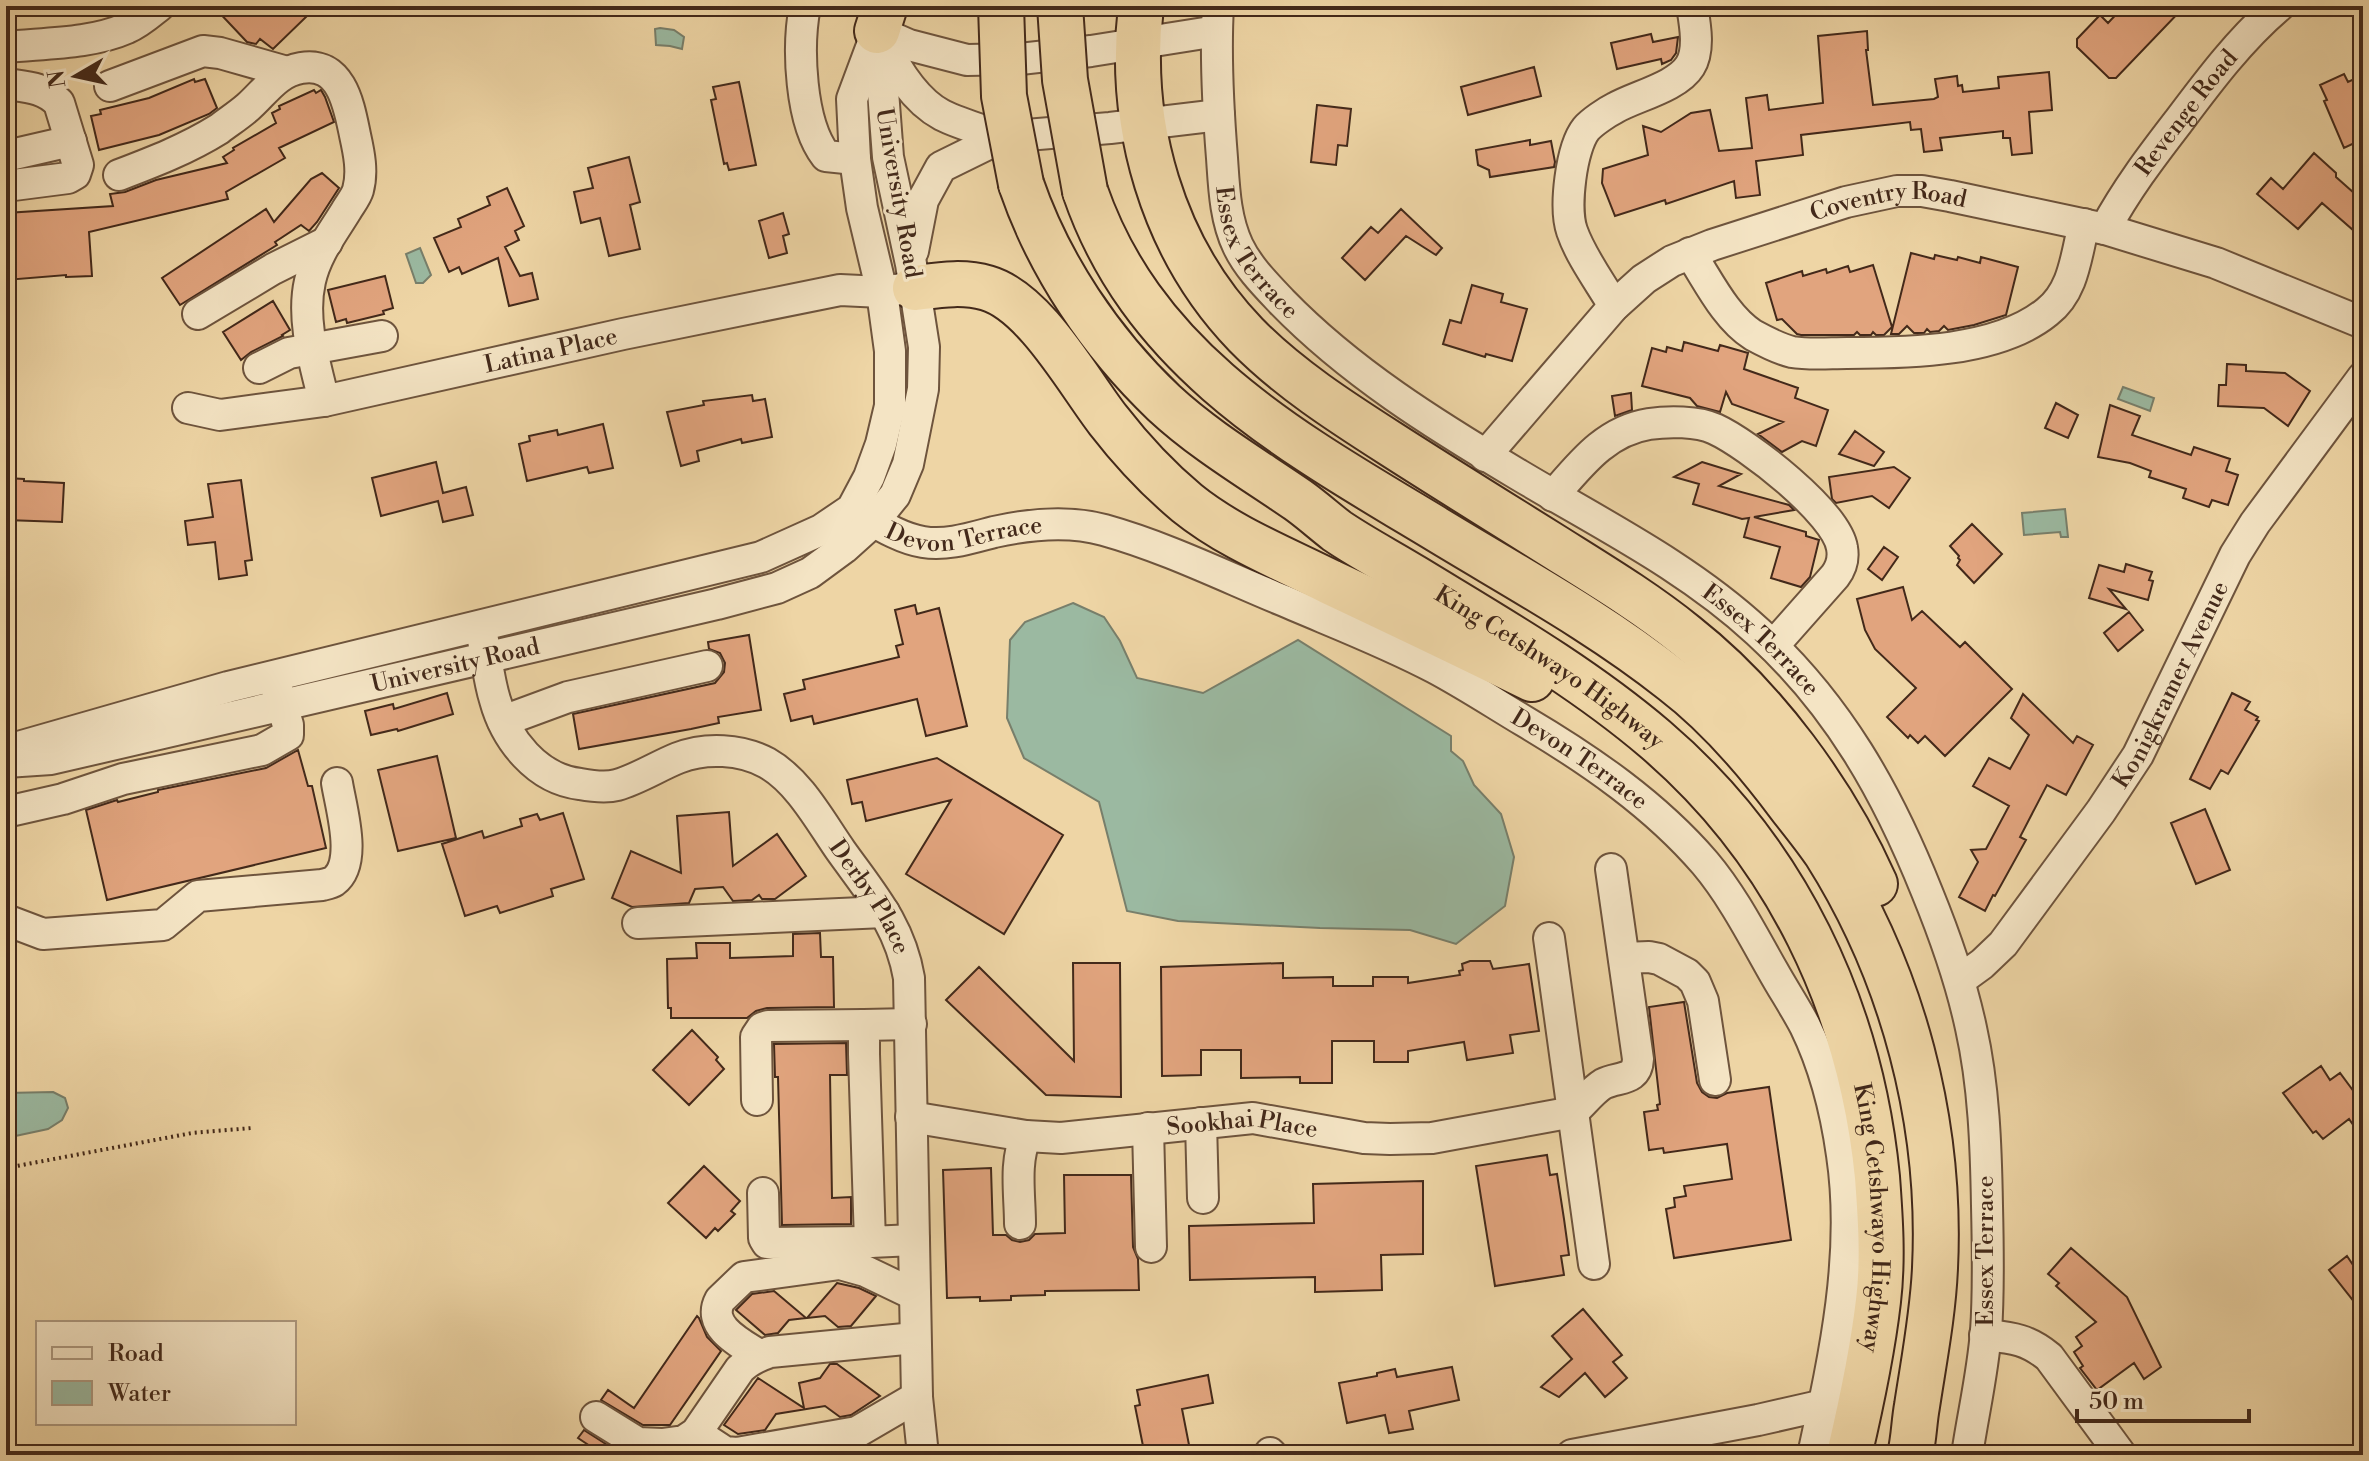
<svg xmlns="http://www.w3.org/2000/svg" width="2369" height="1461" viewBox="0 0 2369 1461" font-family="'Libre Bodoni',serif">
	<rect width="100%" height="100%" fill="#eed5a5"/>
	<filter id="stains"><feTurbulence type="fractalNoise" baseFrequency=".0025" numOctaves="4"/><feColorMatrix values="0 0 0 0 .2 0 0 0 0 .09 0 0 0 0 .02 0 0 0 .5 -.17"/></filter>
	<radialGradient id="worn" r=".72"><stop offset=".6" stop-color="#630" stop-opacity="0"/><stop offset="1" stop-color="#630" stop-opacity=".3"/></radialGradient>
	<!-- water -->
	<path fill="#9bb9a1" stroke="#787f6b" stroke-width="2" d="M660,28l14,2 10,7 -2,12 -12,-3 -14,-1 -1,-16z
		M420,248l11,27 -8,8h-7l-10,-29z
		M2123,387l31,11 -4,13 -32,-12z
		M2065,509l3,28h-7l-1,-5 -36,3 -2,-22z
		M1073,603l31,14 16,24 17,37 66,15 95,-53 153,96v15l12,10 11,24 27,29 13,43 -9,49 -49,38 -46,-14 -90,-2 -142,-7 -51,-10 -28,-109 -75,-44 -17,-40 3,-78 15,-18z
		M53,1092l12,6 3,10 -6,12 -14,9 -42,9v-45z"/>
	<!-- building -->
	<path fill="#e1a47e" stroke="#43291a" stroke-width="2" d="M213,6h84l10,10 -34,33 -13,-10 -4,5 -9,-2z
		M2124,6h61l-69,72h-7l-32,-31v-8l23,-24 8,8z
		M1867,31l1,19h-2l7,55 61,-6 4,-2 -3,-18 22,-3 1,10 4,-1 1,7 36,-4 -1,-11 51,-5 3,38 -23,2 3,41 -20,2 -2,-17h-7v-7l-63,7 2,12 -18,2 -3,-23 -10,1 -1,-8 -109,13 2,20 -47,6 4,34 -24,3 -2,-17 -68,23 -1,-4 -50,16 -13,-33 1,-14 45,-14 -5,-29 18,6 30,-19 19,-3 9,41 33,-3 -6,-50 21,-3 2,15 54,-7 -5,-67z
		M1651,34l2,8 25,-5 -2,16 -5,7 -9,4 -1,-5 -44,10 -6,-26z
		M1534,67l7,29 -73,19 -7,-28z
		M2344,74l4,8 15,-7v64l-19,9 -20,-47 3,-1 -7,-15z
		M194,79l1,3 10,-3 12,29 -8,6 -50,21 -60,15 -8,-34 10,-2 -1,-4 49,-12z
		M739,82l17,83 -27,5 -2,-7 -3,1 -13,-64 5,-1 -3,-12z
		M314,90l2,3 5,-3 4,7 9,25 -55,26 6,10 -59,34 2,7 -139,33 3,44 -26,1v-2l-60,5v-67l107,-7 -3,-12 15,-2 31,-12 71,-17 -4,-6 11,-7 -1,-2 43,-25 -4,-10 8,-4 -1,-3z
		M1317,105l34,4 -4,37 -9,-1 -2,20 -25,-3z
		M1530,140v5l21,-4 4,21 -1,5 -64,10 -1,-7 -11,-5 -2,-15z
		M2314,153l22,20v4l27,24v17l-10,12 -31,-27 -24,26 -41,-35 14,-16 12,11z
		M629,157l11,45 -10,3 10,44 -31,7 -9,-38 -19,5 -7,-31 19,-4 -5,-20z
		M322,173l17,15 -22,34 -8,9 -8,-6 -26,17 2,3 -97,60 -18,-27 104,-69 8,13 37,-43z
		M507,188l17,38 -9,5 4,9 -14,7 15,29 12,-3 6,26 -29,7 -11,-48 -36,16 -3,-7 -10,5 -15,-34 27,-11 -3,-8 32,-14 -3,-8z
		M1401,209l41,39 -6,7 -30,-19 -41,44 -23,-22 29,-31 7,6z
		M783,213l6,21 -6,2 4,17 -18,5 -10,-37z
		M1911,253l23,6 1,-4 22,5 1,-3 22,6 1,-6 37,10 -12,48 -32,10 -26,5 -4,-4 -5,5 -9,1 -3,-3 -3,4h-10l-7,-7 -8,8h-8z
		M1873,265l19,62 -8,8h-8l-3,-3 -2,3h-11l-3,-3 -3,3h-53l-4,-1 -15,-15 -5,1 -11,-37 36,-12 1,5 23,-7 1,4 21,-7 2,6z
		M385,276l8,32 -10,3 1,3 -37,9 -1,-4 -10,3 -8,-32z
		M1472,285l31,9 -2,8 26,7 -15,52 -26,-7 -1,3 -42,-13 7,-24 11,3z
		M273,301l17,29 -8,5 1,1 -32,16 -10,8 -18,-28z
		M1684,342l34,9 2,-6 28,8 -4,16 54,19 -3,10 33,12 -12,36 -14,-5 -20,11 -24,-18 25,-12 -51,-18 -6,-12 -6,20 -23,-6 -7,-8 -48,-12 10,-38 14,4 1,-5 15,4z
		M2227,364l19,1v6l39,2 25,18 -22,35 -24,-18 -46,-2 1,-21h7z
		M1631,393l1,17 -17,6 -3,-20z
		M752,395l1,6 12,-2 7,38 -30,6 -1,-4 -44,12 2,10 -18,5 -14,-54 37,-7 -1,-4z
		M2056,403l22,12 -10,23 -23,-10z
		M2110,405l30,11 -8,19 59,20 3,-8 36,12 -4,12 12,4 -10,30 -16,-5 -3,7 -26,-9 3,-9 -37,-12 2,-6 -21,-8 -32,-6z
		M603,424l10,44 -24,5 -2,-6 -60,14 -8,-37 11,-3 -1,-5 28,-6 1,5z
		M1855,431l29,21 -10,14 -35,-12z
		M436,462l7,31 23,-6 7,28 -30,7 -5,-21 -57,15 -9,-38z
		M1702,462l39,12 -22,12 70,19 5,5 -40,7 52,15v4l13,4 -9,37 -9,10 -30,-9 9,-31 -36,-10 5,-19 -7,1 -49,-15 6,-20 -25,-7z
		M1894,467l16,11 -21,30 -17,-12 -36,7 -4,-4 -3,-22z
		M6,478l18,1v2l40,2 -2,39 -56,-2z
		M241,480l11,80 -7,1 2,14 -28,4 -4,-37 -27,3 -3,-24 28,-4 -5,-33z
		M1972,524l30,30 -28,29 -17,-18 3,-5 -2,-2 1,-2 -9,-10z
		M1884,547l14,10 -16,23 -14,-11z
		M2126,564l26,8 -3,8 4,1 -5,19 -39,-11 17,20 -37,-11 10,-33 25,7z
		M1903,587l9,33 10,-9 38,36 5,-5 47,47 -67,67 -20,-20 -7,7 -8,-8 -2,3 -21,-21 29,-29 -41,-39 -10,-19 -8,-31z
		M915,605l2,9 22,-6 28,118 -41,10 -9,-37 -103,25 -2,-8 -21,5 -7,-27 21,-5 -2,-9 96,-23 -3,-11 7,-2 -8,-34z
		M2129,612l14,18 -25,21 -14,-18z
		M749,635l12,75 -43,7 1,6 -28,6 -112,20 -6,-35 142,-31 9,-11 1,-9 -5,-10 -11,-4 -1,-7z
		M447,693l6,21 -55,17 -1,-2 -26,6 -6,-24 28,-7 1,5z
		M2232,693l18,9 -5,8 13,7 -2,3 3,1 -31,53 -7,-4 -11,19 -20,-10z
		M2023,694l50,49 4,-7 16,9 -27,50 -19,-10 -27,52 6,3 -31,56 -2,-1 -8,16 -26,-14 19,-35 -7,-12 15,-1 23,-43 -36,-20 16,-28 21,11 19,-34 -18,-17z
		M298,750l10,36h4l14,62 -219,52 -21,-90 31,-10 1,2 40,-10v-2l108,-22z
		M437,756l19,82 -58,13 -20,-81z
		M937,758l126,77 -59,99 -98,-60 45,-74 -85,21 -4,-19 -10,2 -5,-24z
		M2205,809l25,61 -34,14 -25,-61z
		M729,812l4,54 44,-32 29,42 -31,23h-13l-3,-4 -7,5 -19,1 -10,-14 -28,2 -6,14 -57,4 -20,-9 19,-47 50,22 -4,-57z
		M563,813l21,66 -33,10 2,7 -53,17 -3,-7 -32,10 -23,-72 40,-13 2,7 38,-12 -2,-7 17,-5 3,6z
		M820,933l1,24h12l1,50 -67,1 -11,3 -9,7h-76v-10h-3l-1,-49 30,-1 -1,-15h34v15l63,-2v-22z
		M1470,961h20l3,8 36,-5 10,67 -29,4 3,18 -46,7 -3,-18 -56,9v11h-34v-21h-42v42h-32v-6l-59,1v-28h-40v25l-39,1 -1,-109 122,-4v15l50,-1v9h40v-9h35v6l52,-8 -1,-4 4,-1 -1,-6z
		M1073,963h47l1,134 -75,-2 -100,-95 33,-33 95,94z
		M1684,1002l13,81 5,9 7,5 8,1 10,-5 42,-6 22,153 -117,18 -8,-49 9,-2 -1,-9 12,-2 -2,-10 48,-7 -5,-35 -63,9 -1,-5 -14,2 -5,-38 14,-2 -1,-5 3,-1 -11,-97z
		M692,1030l26,27 -2,3 8,9 -35,36 -36,-35z
		M846,1043l1,32h-17l2,123 19,-1v27l-69,1 -4,-148h-3l-1,-33z
		M2321,1066l9,14 10,-7 23,31v35l-14,-20 -26,20 -7,-8 -3,2 -30,-40z
		M1547,1155l3,20 7,-1 7,45 5,36 -8,1 3,19 -69,11 -19,-120z
		M704,1166l36,35 -9,10 4,3 -17,17 -3,-3 -9,10 -38,-35z
		M991,1168l2,67h13l6,5 8,2 9,-2 6,-6 30,-1 -1,-58h67l2,72 5,12 1,31 -94,1v4l-34,1v4l-31,1v-4l-33,1 -4,-128z
		M1423,1181v73l-42,1 1,35 -67,2v-15l-125,3 -1,-54 125,-3 -1,-39z
		M2071,1248l56,49 34,70 -17,12 -10,-16 -37,27 -17,-22 3,-2 -9,-14 8,-6 -6,-9 20,-15 -40,-36 3,-3 -11,-9z
		M2347,1256l16,24v33l-34,-43z
		M837,1283l22,5 17,8 -25,30 -13,1 -13,-11 -18,2z
		M774,1291l32,27 -17,2 -11,13 -13,2 -29,-25 16,-16z
		M1583,1309l39,46 -9,7 14,16 -22,19 -20,-24 -26,24 -18,-10 31,-28 -20,-23z
		M697,1316l2,2 8,19 14,14 -51,74h-27l-42,-25 7,-10 26,18z
		M830,1364h7l43,32 -29,19 -11,2 -15,-11 -49,8 -11,16 -27,4 -14,-9 34,-47 46,30 -5,-25 21,-5z
		M1452,1367l7,33 -50,11 4,18 -24,4 -4,-18 -38,8 -8,-40 38,-7v-3l18,-4 2,8z
		M1208,1375l5,28 -31,6 9,46h-42l-1,-5 -4,1 -9,-45 5,-1 -3,-15z
		M584,1430l3,2 36,23h-27v-5l-18,-12z"/>
	<g fill="none" stroke-linecap="round" stroke-linejoin="round">
		<defs>
			<g id="minor">
				<path d="M805,6c-8,41 -5,117 21,150l29,3"/>
				<path id="s1" d="M1218,6c-3,51 0,102 4,152 2,29 3,61 16,88 10,21 27,38 44,56 68,70 153,123 237,173 82,49 169,92 239,157 80,73 129,160 169,260 18,44 34,89 44,136 13,58 15,119 16,178 1,42 2,84 -1,125 -3,41 -13,83 -19,124"/>
				<path d="M877,31l32,14 58,15 53,-1 71,-8 126,-20"/>
				<path d="M883,42c13,27 31,58 59,73 18,9 40,15 60,22"/>
				<path d="M6,47c39,-4 85,-3 121,-19 12,-5 22,-14 32,-22"/>
				<path d="M6,84c20,3 38,3 53,19l19,62 -3,9 -7,4 -62,8"/>
				<path d="M110,86l93,-35 17,2 67,19"/>
				<path d="M6,156l65,-15"/>
				<path d="M119,175c34,-13 68,-26 100,-46 9,-7 20,-14 29,-22 17,-15 29,-35 53,-39 41,-7 48,38 54,67 4,18 8,37 3,55 -2,7 -8,14 -12,21 -14,23 -30,43 -36,70 -9,39 5,82 14,120"/>
				<path id="s2" d="M2105,229c21,-39 46,-72 73,-107 30,-40 62,-83 101,-116"/>
				<path d="M913,251l10,-51 18,-33 61,-30 108,-9 109,-13"/>
				<path d="M1690,253c18,27 35,64 63,82 11,6 27,14 39,17 18,3 38,1 55,1 61,0 151,-1 200,-41 27,-21 29,-56 37,-88"/>
				<path d="M1614,306c-14,-24 -33,-49 -42,-75 -8,-23 -1,-83 14,-102 6,-7 21,-17 29,-21 21,-12 62,-21 75,-42 10,-16 5,-42 2,-60"/>
				<path d="M198,314l75,-45 54,-27"/>
				<path d="M259,368l30,-15 93,-17"/>
				<path id="s3" d="M188,408l32,7 104,-14 299,-67 217,-44 42,2 19,-3"/>
				<path id="s4" d="M1485,456l129,-150 30,-27 28,-18 40,-16 134,-43 51,-11h25l28,5 155,33 111,34 147,60"/>
				<path d="M1553,496c27,-31 52,-65 96,-72 19,-3 49,-3 66,5 33,15 122,84 127,119 2,11 -1,20 -7,28l-62,70"/>
				<path id="s5" d="M852,509c22,12 46,29 71,33 24,4 48,-4 71,-10 36,-8 74,-12 110,-2 61,17 120,46 178,70 51,22 104,42 153,68 30,16 59,35 89,53 66,39 131,84 181,142 27,32 47,71 68,108 10,18 22,36 32,55 19,39 31,86 37,129 15,100 -8,203 -29,300"/>
				<path id="s6" d="M483,640c4,20 6,41 12,60 11,40 42,79 85,84 11,2 26,4 37,1 21,-6 41,-19 61,-27 28,-11 63,-9 89,5 32,18 53,58 74,88 30,42 59,74 68,127l8,419 6,58"/>
				<path d="M503,721l65,-24 139,-31"/>
				<path d="M8,750l220,-63 533,-130 60,-27 31,-21 17,-32 12,-33 9,-38v-55l-8,-59 -20,-84 -7,-49 -3,-60 22,-59"/>
				<path id="s7" d="M6,762l45,-3 666,-155 60,-16 33,-15 34,-25 30,-27 21,-26 13,-31 15,-75 1,-42 -13,-83 -23,-107 -11,-145"/>
				<path d="M6,812l57,-13 60,-20 139,-29 26,-15v-10l-12,-39"/>
				<path d="M6,920l37,14 120,-9 35,-29 124,-11c4,-1 9,-2 12,-4 24,-18 7,-73 3,-98"/>
				<path d="M638,923l246,-11"/>
				<path d="M1549,938l45,326"/>
				<path d="M1624,958l25,-1 10,2 28,15 8,8 8,19 12,79"/>
				<path id="s8" d="M1960,980l22,-16 21,-20 98,-133 37,-56 97,-200 20,-32 108,-146"/>
				<path d="M911,1024l-47,1v29l6,188 44,-2"/>
				<path d="M757,1100l-1,-63 6,-9 6,-2 96,-1"/>
				<path d="M1573,1112c9,-8 20,-22 30,-28 15,-8 34,-2 35,-25l-27,-190"/>
				<path id="s9" d="M911,1117l115,19 35,2 192,-20 111,20 26,1 42,-1 141,-26"/>
				<path d="M1201,1123l2,75"/>
				<path d="M1148,1128l3,119"/>
				<path d="M763,1193l1,45 3,5 103,-1"/>
				<path d="M1020,1224c0,-29 -6,-62 6,-88"/>
				<path d="M1985,1335c28,3 42,4 64,22l72,98"/>
				<path d="M759,1355c-19,-12 -53,-29 -39,-55l24,-23 96,-13 25,7 50,24"/>
				<path d="M596,1417l42,26 24,1 22,-3 12,-8 44,-64c9,-9 18,-13 30,-17l145,-14"/>
				<path d="M696,1433l29,19 12,1 120,-21 60,-35"/>
				<path d="M1270,1453l2,2"/>
				<path d="M1572,1455l186,-35 66,-15"/>
			</g>
			<g id="highway">
				<path d="M1141,6c-14,118 21,242 105,329 42,43 95,77 145,109 53,34 106,67 159,100 46,29 93,57 135,91 80,63 149,157 190,249"/>
				<path d="M877,31l8,-25"/>
				<path id="s10" d="M1021,184c28,82 80,159 143,219 41,38 89,66 134,97 14,10 26,21 39,31 25,17 52,31 78,47 82,50 166,98 240,161 131,112 205,267 222,438 3,40 6,83 1,124 -6,52 -17,103 -29,154"/>
				<path d="M1085,191c59,171 207,251 353,339 79,48 162,93 235,151 46,35 84,80 118,126 12,15 24,30 35,46 77,122 116,270 109,415 -2,46 -11,92 -18,138 -3,16 -3,33 -7,49"/>
				<path d="M915,288c24,-3 48,-7 72,0 48,14 91,93 121,132 24,31 49,58 79,83 42,34 95,55 143,79 68,32 135,64 202,97"/>
			</g>
		</defs>
		<!-- minor casing -->
		<use href="#minor" stroke="#6e543d" stroke-width="34"/>
		<!-- highway casing -->
		<use href="#highway" stroke="#43291a" stroke-width="48"/>
		<!-- path -->
		<path stroke="#43291a" stroke-width="4" stroke-dasharray="2 4" stroke-linecap="butt" d="M6,1168l186,-35 60,-5"/>
		<!-- minor -->
		<use href="#minor" stroke="#f4e4c4" stroke-width="30"/>
		<!-- highway -->
		<use href="#highway" stroke="#eed5a5" stroke-width="44"/>
		<defs>
			<path id="highway-bridge" d="M1001,6l3,90 17,88
				M1060,6l5,74 20,111"/>
		</defs>
		<!-- highway-bridge casing -->
		<use href="#highway-bridge" stroke="#43291a" stroke-width="48" stroke-linecap="butt"/>
		<!-- highway-bridge -->
		<use href="#highway-bridge" stroke="#eed5a5" stroke-width="44"/>
	</g>
	<g text-anchor="middle" stroke-width="6" stroke-linejoin="round" paint-order="stroke">
		<!-- street labels -->
		<g font-size="24" fill="#43291a" stroke="#f4e4c4">
			<text dy="8" stroke="none"><textPath href="#s2" startOffset="142">Revenge Road</textPath></text>
			<text transform="translate(899 193) rotate(80)" y="8">University Road</text>
			<text dy="8" stroke="none"><textPath href="#s4" startOffset="498">Coventry Road</textPath></text>
			<text dy="8" stroke="none"><textPath href="#s1" startOffset="256">Essex Terrace</textPath></text>
			<text dy="8" stroke="none"><textPath href="#s3" startOffset="370">Latina Place</textPath></text>
			<text dy="8" stroke="none"><textPath href="#s5" startOffset="120">Devon Terrace</textPath></text>
			<text dy="8" stroke="none"><textPath href="#s1" startOffset="902">Essex Terrace</textPath></text>
			<text dy="8" stroke="none"><textPath href="#s7" startOffset="460">University Road</textPath></text>
			<text dy="8" stroke="none"><textPath href="#s10" startOffset="732">King Cetshwayo Highway</textPath></text>
			<text dy="8" stroke="none"><textPath href="#s8" startOffset="366">Konigkramer Avenue</textPath></text>
			<text dy="8" stroke="none"><textPath href="#s5" startOffset="792">Devon Terrace</textPath></text>
			<text dy="8" stroke="none"><textPath href="#s6" startOffset="554">Derby Place</textPath></text>
			<text dy="8" stroke="none"><textPath href="#s9" startOffset="334">Sookhai Place</textPath></text>
			<text dy="8" stroke="none"><textPath href="#s10" startOffset="1404">King Cetshwayo Highway</textPath></text>
			<text transform="translate(1985 1251) rotate(-90)" y="8">Essex Terrace</text>
		</g>
	</g>
	<!-- margin -->
	<rect width="2369" height="1461" fill="none" stroke="#eed5a5" stroke-width="32"/>
	<rect x="8" y="8" width="2353" height="1445" fill="none" stroke="#43291a" stroke-width="4"/>
	<rect x="16" y="16" width="2337" height="1429" fill="none" stroke="#43291a" stroke-width="2"/>
	<!-- legend -->
	<rect x="36" y="1321" width="260" height="104" fill="#f4e4c4" stroke="#ad9980" stroke-width="2"/>
	<rect x="52" y="1347" width="40" height="12" fill="#f4e4c4" stroke="#ad9980" stroke-width="2"/>
	<text x="108" y="1361" font-size="24" fill="#43291a">Road</text>
	<rect x="52" y="1381" width="40" height="24" fill="#9bb9a1" stroke="#ad9980" stroke-width="2"/>
	<text x="108" y="1401" font-size="24" fill="#43291a">Water</text>
	<!-- north arrow -->
	<g transform="translate(76 76) rotate(261)" stroke="#f4e4c4" stroke-width="6" paint-order="stroke">
	<path d="M0-6L14 30L0 20L-14 30Z" fill="#43291a"/>
	<text y="-12" font-size="22" font-weight="bold" text-anchor="middle" fill="#43291a">N</text>
	</g>
	<!-- scale -->
	<path d="M2077 1409v12h172v-12" fill="none" stroke="#43291a" stroke-width="4"/>
	<text x="2089" y="1409" font-size="24" fill="#43291a" stroke="#f4e4c4" stroke-width="6" paint-order="stroke">50 m</text>
	<rect width="100%" height="100%" filter="url(#stains)"/>
	<rect width="100%" height="100%" fill="url(#worn)"/>
</svg>
